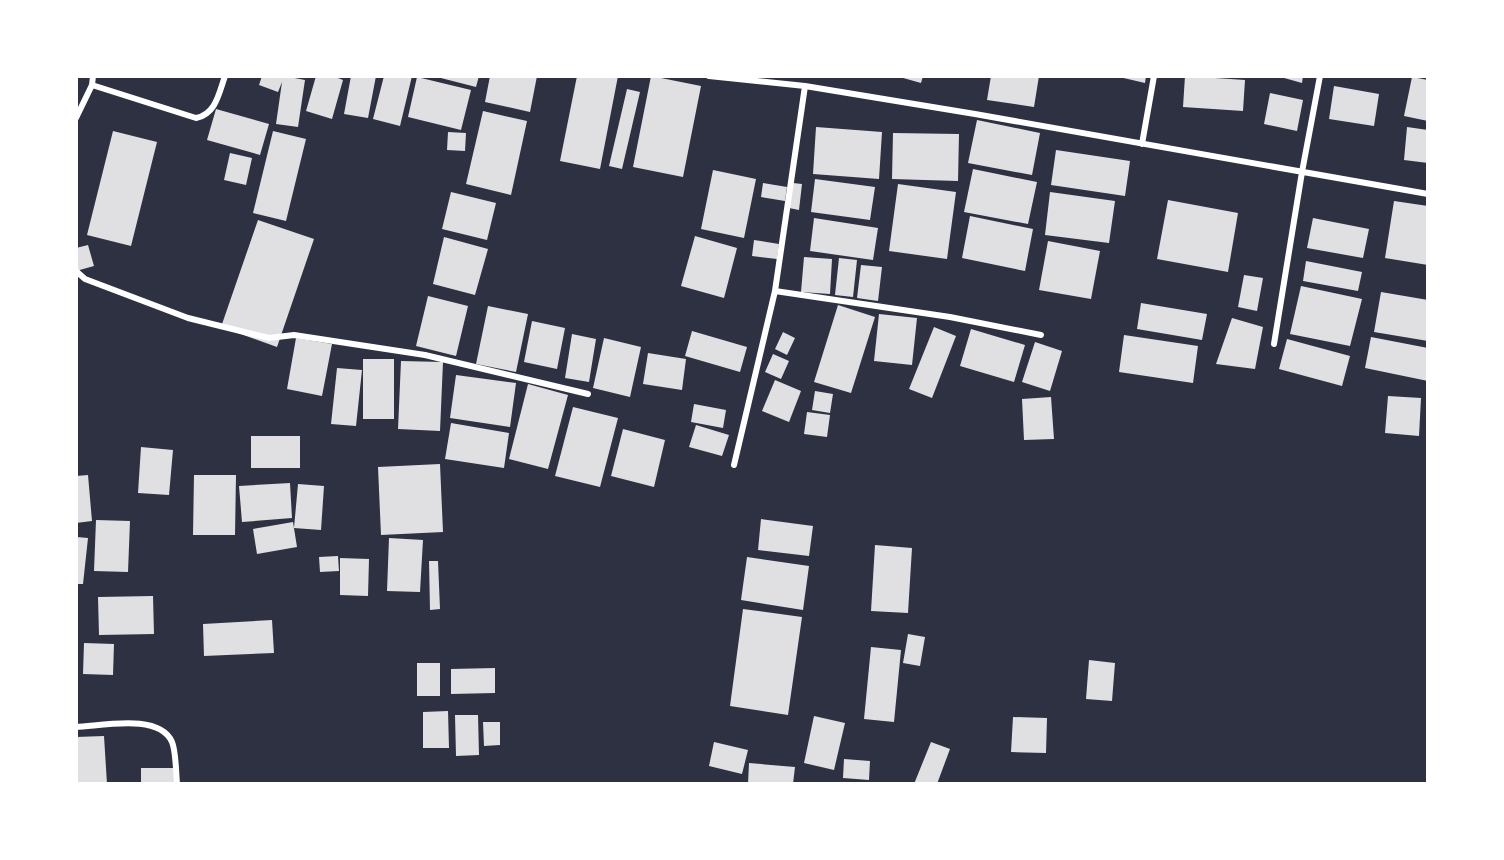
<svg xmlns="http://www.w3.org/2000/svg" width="1504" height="860" viewBox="0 0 1504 860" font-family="'Titillium Web',sans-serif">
	<rect width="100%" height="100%" fill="#2d3142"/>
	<!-- building -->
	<path fill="#e0e0e3" d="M262,76h22l21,4 -7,47 -22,-3 6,-42 -4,10 -19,-7z
		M316,76h17l10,4 -11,39 -26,-8z
		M351,76h25l-8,42 -24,-4z
		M384,76h28l-12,50 -27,-7z
		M433,76h46l-3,11z
		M490,76h47l-7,36 -45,-10z
		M577,76h41l-18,93 -40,-8z
		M651,76l50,10 -18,91 -50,-10z
		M896,76h27l-2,7z
		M991,76h48l-5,31 -47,-7z
		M1115,76h31l-1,7z
		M1185,76l60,4 -2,31 -60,-4z
		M1277,76h26l-1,7z
		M417,77l54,13 -10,40 -53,-13z
		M1412,77l16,3v41l-24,-5z
		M1334,86l45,8 -5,32 -45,-7z
		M627,89l13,3 -18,77 -13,-3z
		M1270,93l33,7 -6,31 -33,-7z
		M216,109l53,15 -9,31 -53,-15z
		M483,111l44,10 -16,74 -45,-11z
		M977,120l63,13 -8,42 -64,-12z
		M816,127l66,5 -3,47 -66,-5z
		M1407,127l21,3v33l-24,-3z
		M113,131l44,11 -26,104 -44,-11z
		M273,131l33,8 -20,82 -33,-8z
		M448,132l18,1 -1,18 -18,-1z
		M893,133l66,1 -1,47 -66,-2z
		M1056,150l74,11 -5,35 -74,-11z
		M230,153l22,5 -6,27 -22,-5z
		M973,169l64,13 -9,42 -64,-12z
		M713,170l43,9 -12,59 -43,-9z
		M815,179l60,8 -5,33 -59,-8z
		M763,183l24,4 -2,14 -24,-4z
		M793,183l9,1 -3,26 -10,-2z
		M898,184l58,8 -9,67 -58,-8z
		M451,192l45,11 -9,37 -45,-11z
		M1050,192l65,9 -6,42 -64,-8z
		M1168,200l70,13 -10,59 -71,-13z
		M1394,201l34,5v59l-43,-7z
		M970,216l63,13 -8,42 -63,-13z
		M814,218l64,10 -5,32 -63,-9z
		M1313,218l56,11 -6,29 -56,-10z
		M258,220l56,19 -37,108 -56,-20z
		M695,236l42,12 -13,50 -43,-12z
		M444,237l44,12 -13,46 -42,-11z
		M754,240l25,4 -2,15 -25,-3z
		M1048,241l52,10 -9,48 -52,-9z
		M88,245l6,21 -18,5v-23z
		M804,257l28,2 -2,35 -29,-2z
		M839,258l18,2 -4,37 -18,-2z
		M1306,261l56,11 -4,19 -55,-10z
		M861,265l21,2 -4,34 -21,-3z
		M1244,275l19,3 -6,33 -19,-4z
		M1301,286l61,13 -12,47 -60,-12z
		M1381,292l47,8v41l-54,-9z
		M428,296l40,10 -12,50 -40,-10z
		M1141,303l66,11 -5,26 -65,-11z
		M838,305l37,12 -24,76 -37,-11z
		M488,306l40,8 -12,58 -40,-8z
		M879,314l38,4 -5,47 -38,-4z
		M1232,318l31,9 -8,42 -39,-5z
		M532,321l33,7 -8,41 -33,-7z
		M934,327l22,9 -24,62 -23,-9z
		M971,329l54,16 -11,37 -54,-16z
		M692,331l55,16 -7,25 -55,-16z
		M783,332l12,6 -8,17 -12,-6z
		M572,334l24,5 -7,43 -24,-4z
		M1124,335l74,11 -5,37 -74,-11z
		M1371,337l57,11v33l-63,-13z
		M296,338l36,6 -10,52 -35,-7z
		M604,338l37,9 -11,50 -37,-9z
		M1287,339l63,17 -8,30 -63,-17z
		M1035,342l27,9 -12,40 -28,-9z
		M648,353l38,6 -4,31 -39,-6z
		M773,354l16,7 -8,18 -16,-7z
		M363,359h31v60h-31z
		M401,361l42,1 -3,69 -42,-2z
		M337,368l25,2 -6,56 -25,-2z
		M456,375l60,8 -6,44 -60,-9z
		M775,380l26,11 -12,31 -27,-11z
		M528,384l40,11 -20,74 -39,-10z
		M815,391l18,3 -3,19 -18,-3z
		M1388,396l33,2 -2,38 -34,-3z
		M1051,397l3,42 -30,1 -2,-41z
		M694,404l32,6 -3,18 -32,-6z
		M573,407l45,11 -18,69 -45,-11z
		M807,412l23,3 -3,22 -23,-3z
		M451,423l58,10 -5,35 -59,-9z
		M696,425l33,10 -7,21 -33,-9z
		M623,429l42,11 -11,47 -43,-11z
		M251,436h49v32h-49z
		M141,447l32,3 -4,45 -31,-2z
		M440,464l3,68 -62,3 -3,-68z
		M88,475l4,46 -16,2v-47z
		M194,475h42l-1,60h-42z
		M290,483l2,35 -50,4 -3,-36z
		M298,484l26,2 -3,44 -27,-2z
		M761,519l52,7 -4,30 -51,-6z
		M96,520l34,1 -2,51 -34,-1z
		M293,522l4,25 -40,7 -4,-25z
		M77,537l11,1 -5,46h-7z
		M389,538l34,2 -3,52 -33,-1z
		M875,545l37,3 -4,65 -37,-2z
		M338,556l1,15 -19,1 -1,-15z
		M747,557l62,9 -6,44 -62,-10z
		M340,558l29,1 -1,37 -28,-1z
		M429,561h9l2,48 -10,1z
		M153,596l1,38 -55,1 -1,-38z
		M743,609l59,8 -14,98 -58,-9z
		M272,620l2,33 -70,3 -1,-32z
		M908,634l17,3 -5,29 -17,-3z
		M84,643l30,1 -1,31 -30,-1z
		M871,647l30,3 -7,72 -30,-3z
		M1089,660l26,3 -3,38 -26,-2z
		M417,663h23v33h-23z
		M495,668v25l-44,1v-25z
		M448,711l1,37h-26v-36z
		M455,715h23l1,40 -23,1z
		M814,716l31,7 -11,47 -30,-7z
		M1013,717l34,1 -1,35 -35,-1z
		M483,722h17v23l-16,1z
		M104,736l3,48h-31v-47z
		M714,742l34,8 -6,24 -33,-8z
		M931,742l19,7 -13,35h-23z
		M844,759l26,2 -1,19 -26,-2z
		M749,763l46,4 -2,17h-45z
		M141,768h33v16h-33z"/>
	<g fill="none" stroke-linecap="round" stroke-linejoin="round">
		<!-- minor -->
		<path stroke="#fff" stroke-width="6" d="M93,76l-1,9 104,33c20,-4 23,-25 29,-42
			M709,76l96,10 -30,205 -41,174
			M805,86l170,28 453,80
			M76,118l16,-33
			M1142,144l12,-68
			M76,271l9,8 103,39 81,20 25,-3 131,20 163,39
			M775,291l175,26 91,18
			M1274,344l28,-172 18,-96
			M76,727c26,-1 83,-14 96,15 4,9 4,31 5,42"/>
	</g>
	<!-- border -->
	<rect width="1504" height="860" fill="none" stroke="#ffffff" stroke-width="156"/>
</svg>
